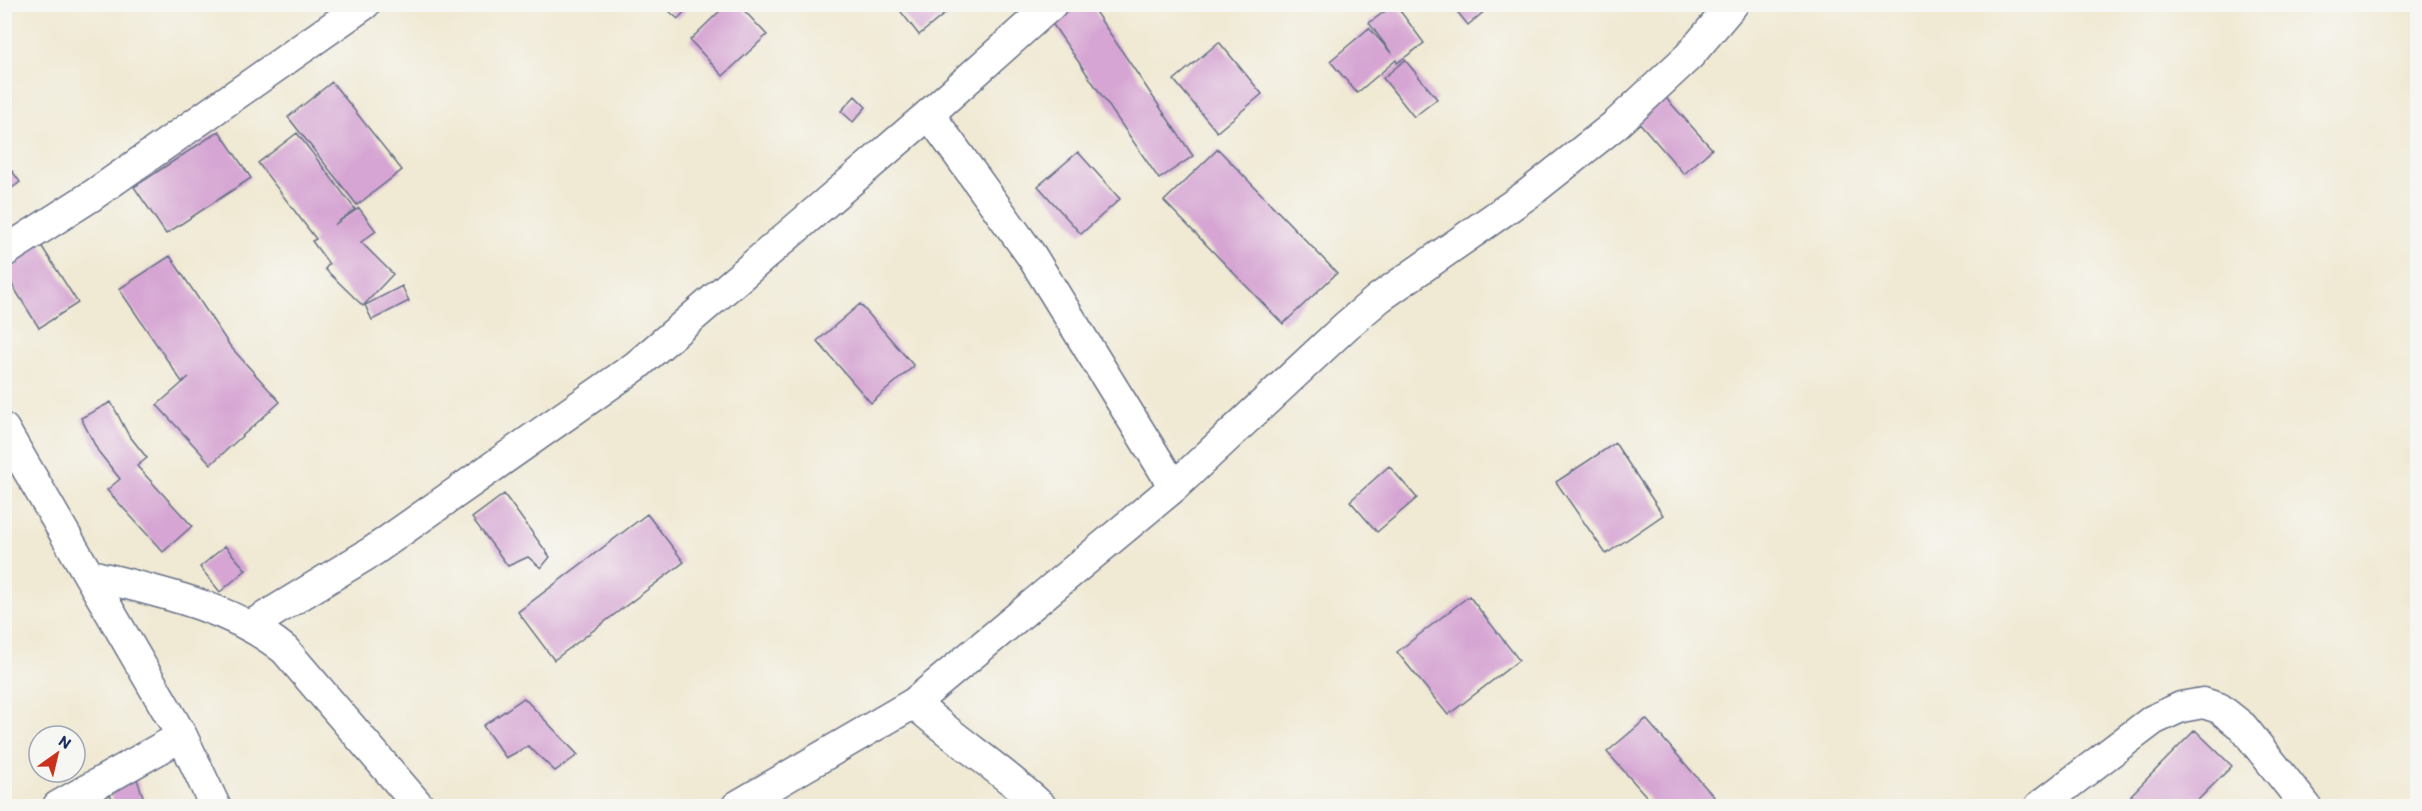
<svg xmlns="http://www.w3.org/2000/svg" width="2422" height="811" viewBox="0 0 2422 811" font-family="Itim,sans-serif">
	<rect width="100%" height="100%" fill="#f6f6f2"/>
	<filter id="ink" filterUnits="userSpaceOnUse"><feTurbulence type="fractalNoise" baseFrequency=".0167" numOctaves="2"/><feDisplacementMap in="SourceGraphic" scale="12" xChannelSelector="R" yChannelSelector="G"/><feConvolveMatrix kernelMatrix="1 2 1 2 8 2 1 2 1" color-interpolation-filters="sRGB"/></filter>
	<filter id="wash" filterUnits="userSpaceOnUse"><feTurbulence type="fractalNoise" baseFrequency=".008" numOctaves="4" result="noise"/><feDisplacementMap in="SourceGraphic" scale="24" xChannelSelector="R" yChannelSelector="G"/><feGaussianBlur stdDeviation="1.35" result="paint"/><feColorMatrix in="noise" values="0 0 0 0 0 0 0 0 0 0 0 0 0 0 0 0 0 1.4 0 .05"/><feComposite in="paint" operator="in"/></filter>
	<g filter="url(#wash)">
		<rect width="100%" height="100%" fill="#f0e9d3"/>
		<g id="blocks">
			<!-- building -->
			<path fill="#d6a5d3" d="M675,4h16l-13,15 -9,-8z
				M727,4h11l29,31 -44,41 -33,-36z
				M895,4h48l5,7 -29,24z
				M1065,4h25l103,152 -34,23 -112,-163z
				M1395,4l29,39 -27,20 -1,-3 -39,33 -27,-32 39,-33 23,26 -23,-31z
				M1451,4h42l-25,21z
				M1219,42l43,52 -45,38 -43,-52z
				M1405,60l32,39 -23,18 -31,-39z
				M332,82l70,88 -45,35 -69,-88z
				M1657,88l55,61 -28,25 -54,-62z
				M855,96l11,11 -13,15 -12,-11z
				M219,131l32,47 -85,56 -32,-47z
				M297,133l58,76 -21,16 25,-17 17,23 -15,11 32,32 -30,32 -38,-37 4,-5 -17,-23 4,-2 -58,-76z
				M1218,149l119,124 -54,51 -119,-123z
				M1078,152l42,47 -39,35 -43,-48z
				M12,171l8,11 -16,12v-17z
				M37,239l41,64 -39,25 -35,-56v-13z
				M170,256l60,90 50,56 -69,62 -54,-59 32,-28 -7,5 -63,-93z
				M402,286l7,15 -37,19 -7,-15z
				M860,304l54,62 -43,37 -54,-62z
				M111,402l17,32 19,24 -10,8 55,60 -29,26 -56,-62 13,-11 -22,-28 -17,-33z
				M1615,443l48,72 -57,39 -50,-72z
				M1389,466l28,32 -40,34 -27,-31z
				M504,494l46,63 -9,11 -13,-11 -20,9 -36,-48z
				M647,514l37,48 -130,98 -36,-48z
				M225,546l21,24 -26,22 -20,-25z
				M1469,596l50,64 -71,55 -51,-63z
				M524,698l54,57 -23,16 -27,-25 -22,12 -23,-32z
				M1646,719l68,78 -12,9h-47l-48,-54z
				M2195,730l37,36 -40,40h-49l-12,-11z
				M131,763l13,36 -30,7 -11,-34z"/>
		</g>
	</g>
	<g filter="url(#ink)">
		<use href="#blocks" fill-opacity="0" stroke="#667087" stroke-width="1.5"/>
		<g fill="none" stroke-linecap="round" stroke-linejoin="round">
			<defs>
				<path id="street" d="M929,114l102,141 143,232
					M4,252l89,-57 272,-191
					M4,429l178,307 33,70
					M91,575c65,16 142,32 194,75l134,156
					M250,626l123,-75 263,-185 293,-252 123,-110
					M914,703c41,37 87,66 127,103
					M58,806l124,-70
					M737,806l177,-103 260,-216 172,-161 33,-28 149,-104 87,-69 74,-69 44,-52
					M2040,806l113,-86 28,-13 22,-4 16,5 24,19 63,79"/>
			</defs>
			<!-- street casing -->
			<use href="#street" stroke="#667087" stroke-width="33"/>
			<!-- street -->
			<use href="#street" stroke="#fff" stroke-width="30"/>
		</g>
	</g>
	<!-- margin -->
	<rect width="2422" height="811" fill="none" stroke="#f6f6f2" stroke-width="24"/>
	<!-- north arrow -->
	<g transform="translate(57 754) rotate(34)"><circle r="28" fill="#f6f6f2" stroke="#9ea6b7" stroke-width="1.5"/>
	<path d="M0-4.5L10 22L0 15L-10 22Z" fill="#c8321e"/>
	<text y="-9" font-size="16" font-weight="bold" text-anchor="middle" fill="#1b2f5e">N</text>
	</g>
</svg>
